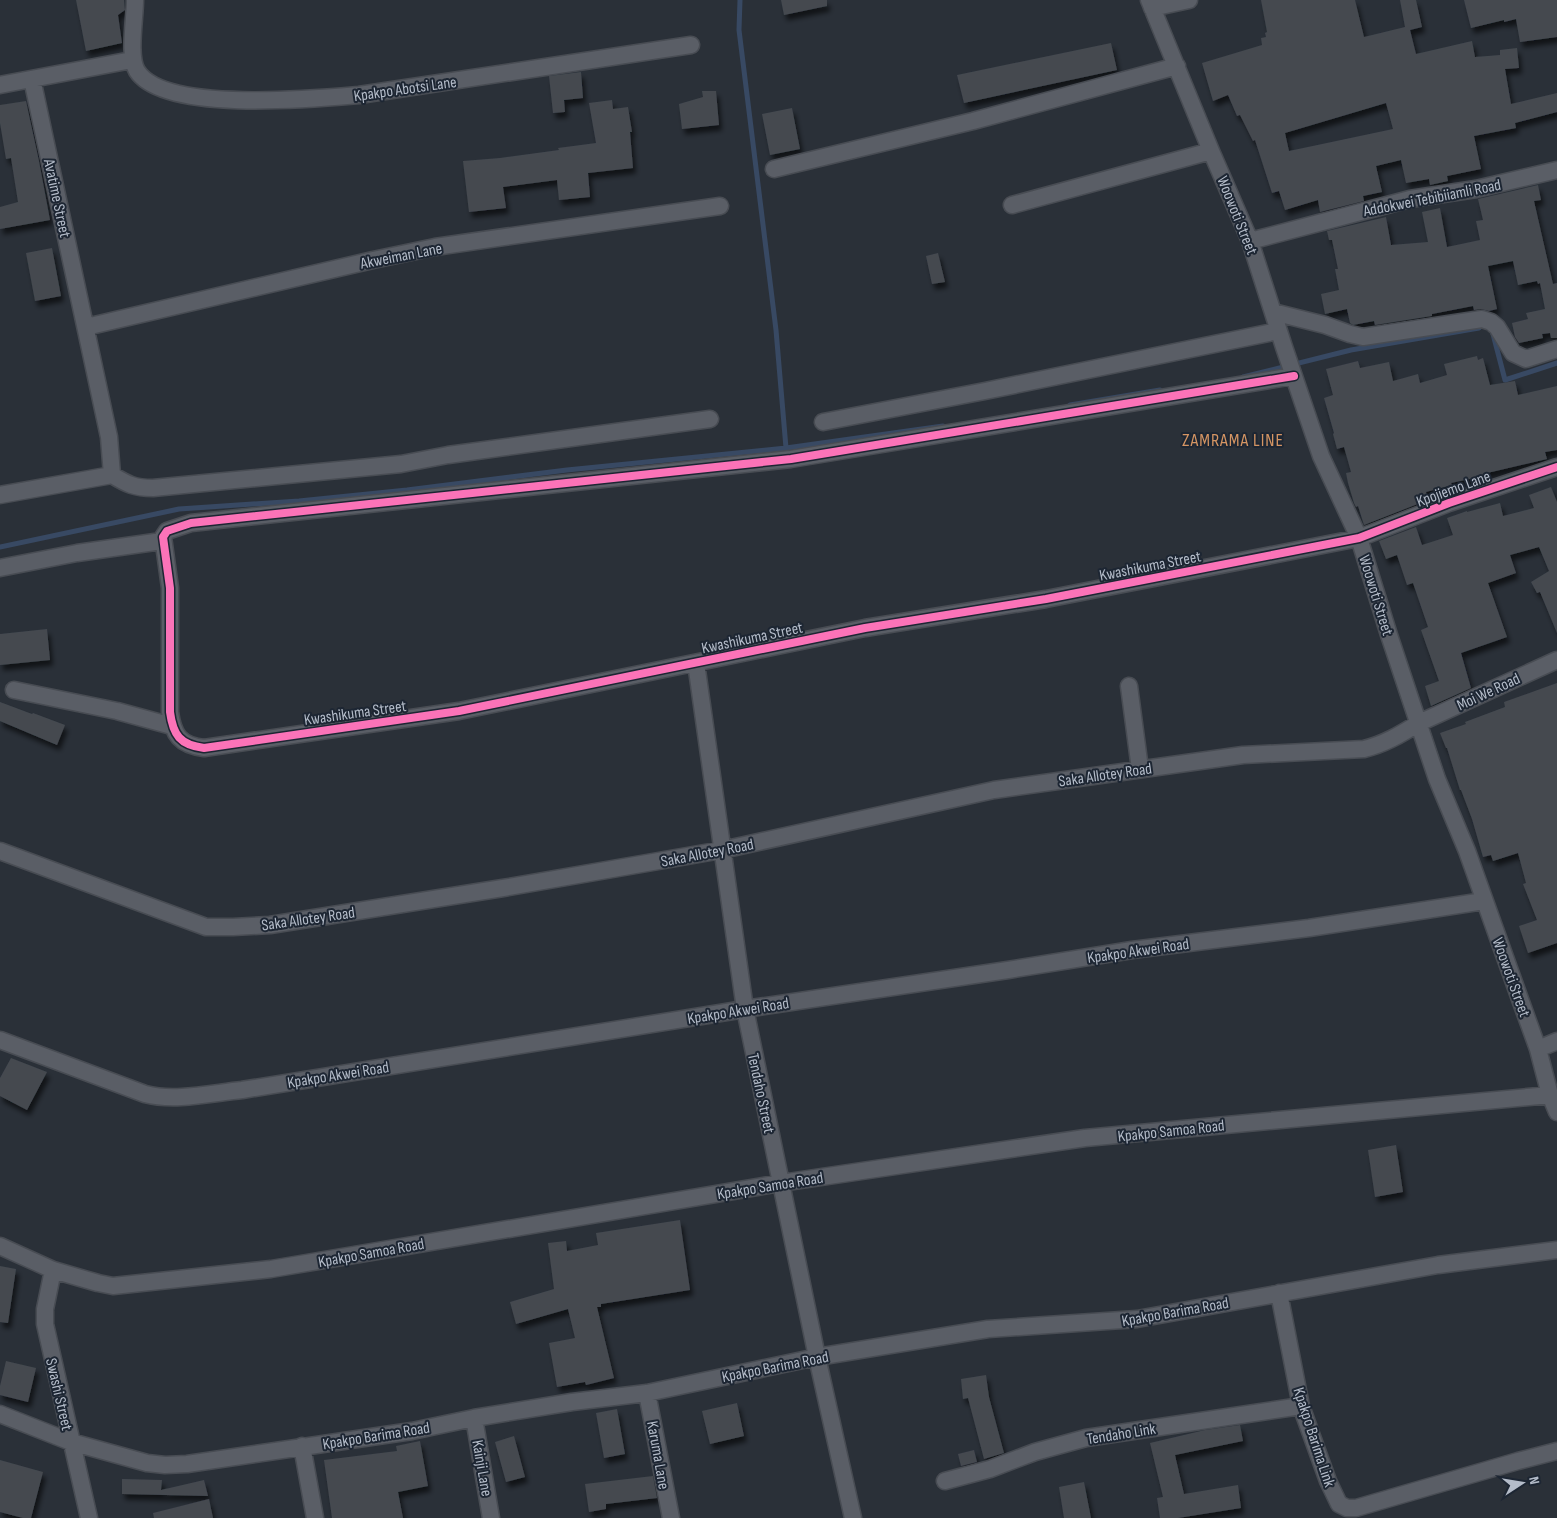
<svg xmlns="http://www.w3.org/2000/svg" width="1557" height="1518" viewBox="0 0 1557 1518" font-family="'Sofia Sans Condensed',sans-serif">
	<defs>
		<filter id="shadow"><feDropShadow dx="3" dy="5.5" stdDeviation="2.5" flood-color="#0009"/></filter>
	</defs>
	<rect width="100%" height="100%" fill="#2a3038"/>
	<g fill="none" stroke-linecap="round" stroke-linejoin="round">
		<!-- stream -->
		<path stroke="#384963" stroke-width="5" d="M740,0l-1,30 37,300 10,118
			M1493,334l12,46 52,-17
			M1243,377l108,-27 128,-22
			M1070,405l90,-15
			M0,547l179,-38 120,-8 108,-11 160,-20 219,-22 157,-22"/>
	</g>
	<!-- building -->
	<path fill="#444950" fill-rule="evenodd" filter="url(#shadow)" d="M76,0h48l1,10 -7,5 4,28 -36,8z
		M781,0h46v6l-43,9z
		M1261,0h94l9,37 41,-10 -5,-27h16l6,27 -12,3 6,24 56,-13 3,16 25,-2v-5l17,-2 2,20 -14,1 6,35 46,-11v19l-42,11 1,5 -42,8 7,33 -34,7 1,5 -18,4 -1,-6 -23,4 -5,-23 -25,6 6,26 -19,4 1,5 -44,11 -2,-12 -33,10 -6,-19 -7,2 -17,-53 -2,1 -13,-26 -3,1 -9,-21 -15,6 -11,-38 60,-18 -1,-7 5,-1 -1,-4 2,-1zM1386,103l7,26 -104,22 -4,-18z
		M1464,0h93v37l-37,5 -4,-23 -12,3v-2l-33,8z
		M1111,43l6,27 -153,33 -7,-28z
		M581,72l2,26 -19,2 1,12 -12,1 -4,-37z
		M702,91h14l3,34 -37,4 -3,-25 24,-7z
		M612,100l1,9 15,-2 4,25h-2l3,36 -45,5 2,24 -31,3 -2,-20 -54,7 3,21 -37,4 -6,-51 37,-3 59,-8 -1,-2 38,-5 -7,-40z
		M26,101l13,60 11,59 -50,9v-22l18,-5 -7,-44 -5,1 -6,-36v-18z
		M792,108l8,41 -30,6 -8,-41z
		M1538,185l3,15 -7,1 19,83 4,-1v55h-6l-1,-5 -8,1 1,4 -24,5 -4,-6 -3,-14 16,-4 -2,-6 19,-4 -5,-26 -2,1 -1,-3 -19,4 -5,-24 -25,5 9,43 -8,2 -8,-2 -7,1 -1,-4 -41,8v2l-57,9 -1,-4 -21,4 -3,-2 -3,-14 -22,5 -4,-20 18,-4 -4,-21h3l-6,-29h-3l-2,-9 59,-14 5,28 37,-3 -6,-30 18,-4 7,39 33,-7 -4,-19 7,-1 -5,-21z
		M52,248l9,48 -26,5 -9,-48z
		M938,253l7,29 -13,2 -6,-28z
		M1477,356l1,4 5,-2 7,27 25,-4 3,14 39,-9v64l-12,2 2,7 -64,15 1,2 -33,7 1,2 -26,7 2,8 -64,25 -6,-19 -2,1 -2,-4 -6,-20 -2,-10 5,-1 -7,-25 -7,2 -4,-15 1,-1 -10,-35 9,-3 -7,-26 32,-8 2,7 29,-6 4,19 25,-7 2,9 27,-8 -3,-11z
		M1551,487l6,15v131l-17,-41 -3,1 -6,-11 18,-11 -10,-24 -29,8 6,18 -28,10 19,54 -46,16 10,35 -40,18 -6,-20 14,-5 -18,-51 7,-3 -15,-44 -6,2 -10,-30 -11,4 -7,-18 37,-14 6,18 31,-10 -6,-17 20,-7v1l33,-9 3,13 31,-8 -5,-13z
		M47,629l3,31 -50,5v-31z
		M1557,683v260l-29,10 -9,-27 18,-6 -14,-36 3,-1 -8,-30 -25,8 -2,-6 -8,2 -11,-38 -11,-29h-1l-13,-42h-1l-6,-15 26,-9 -1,-2 40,-15 -1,-5z
		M0,702l32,12 1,-1 32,12 -8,20 -57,-24z
		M11,1058l36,14 -20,38 -27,-14v-18z
		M1396,1145l7,47 -28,5 -7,-47z
		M680,1220l10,70 -89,14v3h-4l17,71 -28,7 -1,-3 -28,5 -8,-44 26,-5 -7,-29 -52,15 -6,-22 44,-13 -6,-46 18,-2 1,10 31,-6 -2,-12z
		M0,1266l16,3 -8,54 -8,-1z
		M6,1361l30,7 -8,34 -28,-7v-9z
		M986,1375l3,22 15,56 -20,6 -16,-61 -5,1 -2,-20z
		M737,1403l7,33 -34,8 -8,-33z
		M617,1409l8,45 -21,4 -8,-45z
		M1240,1425l3,16 -68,14 9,39 54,-9 3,23 -63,10h-18l-3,-20 6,-1 -13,-54 55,-13z
		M514,1436l11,41 -19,5 -11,-40z
		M420,1441l8,45 -30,6 5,26h-71l-8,-58 73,-9 -1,-5z
		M974,1450l3,12 -16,4 -3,-12z
		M0,1460l43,12 -12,46h-8l-23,-6z
		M653,1476l4,22 -51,6v5l-17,3 -4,-28z
		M122,1479l40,1 -1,10 43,-10 4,16 -86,-2z
		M1084,1482l7,36h-27l-5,-31z
		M209,1499l4,19h-59l-1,-5z"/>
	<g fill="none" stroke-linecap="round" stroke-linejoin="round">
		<defs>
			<path id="minor" d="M135,0c0,19 -7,56 2,71 27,42 176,28 222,24l332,-50
				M1149,0l62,151 39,90 34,106 37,109 38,82 30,97 48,144 30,72 54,151 17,47 12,46 7,17
				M1152,8l37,-8
				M32,79l77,358 3,38
				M0,85l132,-25
				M774,169l199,-48 204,-55
				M1012,205l199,-54
				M1250,241l160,-42 66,-10 81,-19
				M1273,312l52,13 25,9 13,3 119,-18 9,3 6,5 16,26 13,6 31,-10
				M86,327l287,-67 62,-13 285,-41
				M1294,376l-503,83 -600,64 -24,8 -4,6 7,51v124c3,23 10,33 34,36l255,-37 406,-83 181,-29 313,-61 90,-35 108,-36
				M823,422l162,-31 293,-60
				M112,475c15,9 22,13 41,13l248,-24 47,-9 262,-36
				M0,495l112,-20
				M0,568l77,-15 85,-12
				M696,663l49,346 72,348 36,161
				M1129,686l11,83
				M14,690l103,21 55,15
				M0,851l206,76h27l37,-2 233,-37 219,-38 272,-60 249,-35 121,-6c21,-5 37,-15 55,-26l138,-63
				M0,1040l145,54c30,8 67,-1 97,-4l503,-81 263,-39 124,-20 177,-22 175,-27
				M1538,1049l19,-8
				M0,1246l53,24 45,13 15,3 158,-17 510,-86 304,-45 465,-43
				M53,1270l-8,39v15l44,194
				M1279,1293l22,113 27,75 11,23 8,4h9l162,-47 39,-10
				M647,1393l24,125
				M0,1414l71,28 76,21 18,2 22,-1 225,-33 62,-13 98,-16 75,-9 170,-36 171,-28 149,-10 301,-54 119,-15
				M474,1418l17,100
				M302,1446l13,72
				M945,1481l45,-12 45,-17 51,-14 215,-32"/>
		</defs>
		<!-- minor casing -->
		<use href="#minor" stroke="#484c53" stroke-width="19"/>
		<!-- minor -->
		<use href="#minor" stroke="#5a5e66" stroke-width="16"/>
		<defs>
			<path id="cycleway" d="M1294,376l-503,83 -600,64 -24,8 -4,6 7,51v124c3,23 10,33 34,36l255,-37 406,-83 181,-29 313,-61 90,-35 108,-36"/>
		</defs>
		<!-- cycleway casing -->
		<use href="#cycleway" stroke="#1d2633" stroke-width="11"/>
		<!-- cycleway -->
		<use href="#cycleway" stroke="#fb73b8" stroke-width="8"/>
	</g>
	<g text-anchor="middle" stroke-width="4" stroke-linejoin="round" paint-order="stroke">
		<!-- street labels -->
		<g font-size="16" fill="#b4bcc9" stroke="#1d2633">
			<text transform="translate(405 88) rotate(-8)" y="6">Kpakpo Abotsi Lane</text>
			<text transform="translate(1432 197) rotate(-11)" y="6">Addokwei Tebibiiamli Road</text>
			<text transform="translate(58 198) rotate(78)" y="6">Avatime Street</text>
			<text transform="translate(1238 215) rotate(68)" y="6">Woowoti Street</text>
			<text transform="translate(401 255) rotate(-11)" y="6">Akweiman Lane</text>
			<text transform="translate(1453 488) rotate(-20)" y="6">Kpojiemo Lane</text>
			<text transform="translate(1150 565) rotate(-11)" y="6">Kwashikuma Street</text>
			<text transform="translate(1377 595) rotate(73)" y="6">Woowoti Street</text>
			<text transform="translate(752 637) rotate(-12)" y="6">Kwashikuma Street</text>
			<text transform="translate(1488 691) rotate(-25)" y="6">Moi We Road</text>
			<text transform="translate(355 712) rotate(-8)" y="6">Kwashikuma Street</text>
			<text transform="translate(1105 774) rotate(-8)" y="6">Saka Allotey Road</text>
			<text transform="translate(707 852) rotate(-11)" y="6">Saka Allotey Road</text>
			<text transform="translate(308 918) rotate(-8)" y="6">Saka Allotey Road</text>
			<text transform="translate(1138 950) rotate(-8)" y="6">Kpakpo Akwei Road</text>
			<text transform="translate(1512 977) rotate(70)" y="6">Woowoti Street</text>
			<text transform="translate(738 1010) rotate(-9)" y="6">Kpakpo Akwei Road</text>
			<text transform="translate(338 1074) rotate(-9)" y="6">Kpakpo Akwei Road</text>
			<text transform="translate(762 1093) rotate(78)" y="6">Tendaho Street</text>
			<text transform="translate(1171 1130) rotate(-6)" y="6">Kpakpo Samoa Road</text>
			<text transform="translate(770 1185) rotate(-9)" y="6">Kpakpo Samoa Road</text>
			<text transform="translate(371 1252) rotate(-10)" y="6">Kpakpo Samoa Road</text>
			<text transform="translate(1175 1311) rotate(-10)" y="6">Kpakpo Barima Road</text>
			<text transform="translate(775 1366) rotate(-11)" y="6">Kpakpo Barima Road</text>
			<text transform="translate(60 1394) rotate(77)" y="6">Swashi Street</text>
			<text transform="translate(1121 1433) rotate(-9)" y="6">Tendaho Link</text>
			<text transform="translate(376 1435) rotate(-9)" y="6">Kpakpo Barima Road</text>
			<text transform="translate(1315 1437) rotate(72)" y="6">Kpakpo Barima Link</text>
			<text transform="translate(659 1455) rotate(80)" y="6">Karuma Lane</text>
			<text transform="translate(483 1468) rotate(80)" y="6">Kainji Lane</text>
		</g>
		<!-- neighbourhood labels -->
		<g font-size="18" letter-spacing="1" fill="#d59563" stroke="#1d2633">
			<text x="1233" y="446">ZAMRAMA LINE</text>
		</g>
	</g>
	<!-- north arrow -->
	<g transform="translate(1522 1483) rotate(78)" stroke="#1d2633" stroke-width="4" paint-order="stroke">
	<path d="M0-4L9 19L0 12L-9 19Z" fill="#b4bcc9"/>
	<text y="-8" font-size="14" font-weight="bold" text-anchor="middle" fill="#b4bcc9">N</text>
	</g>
</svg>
